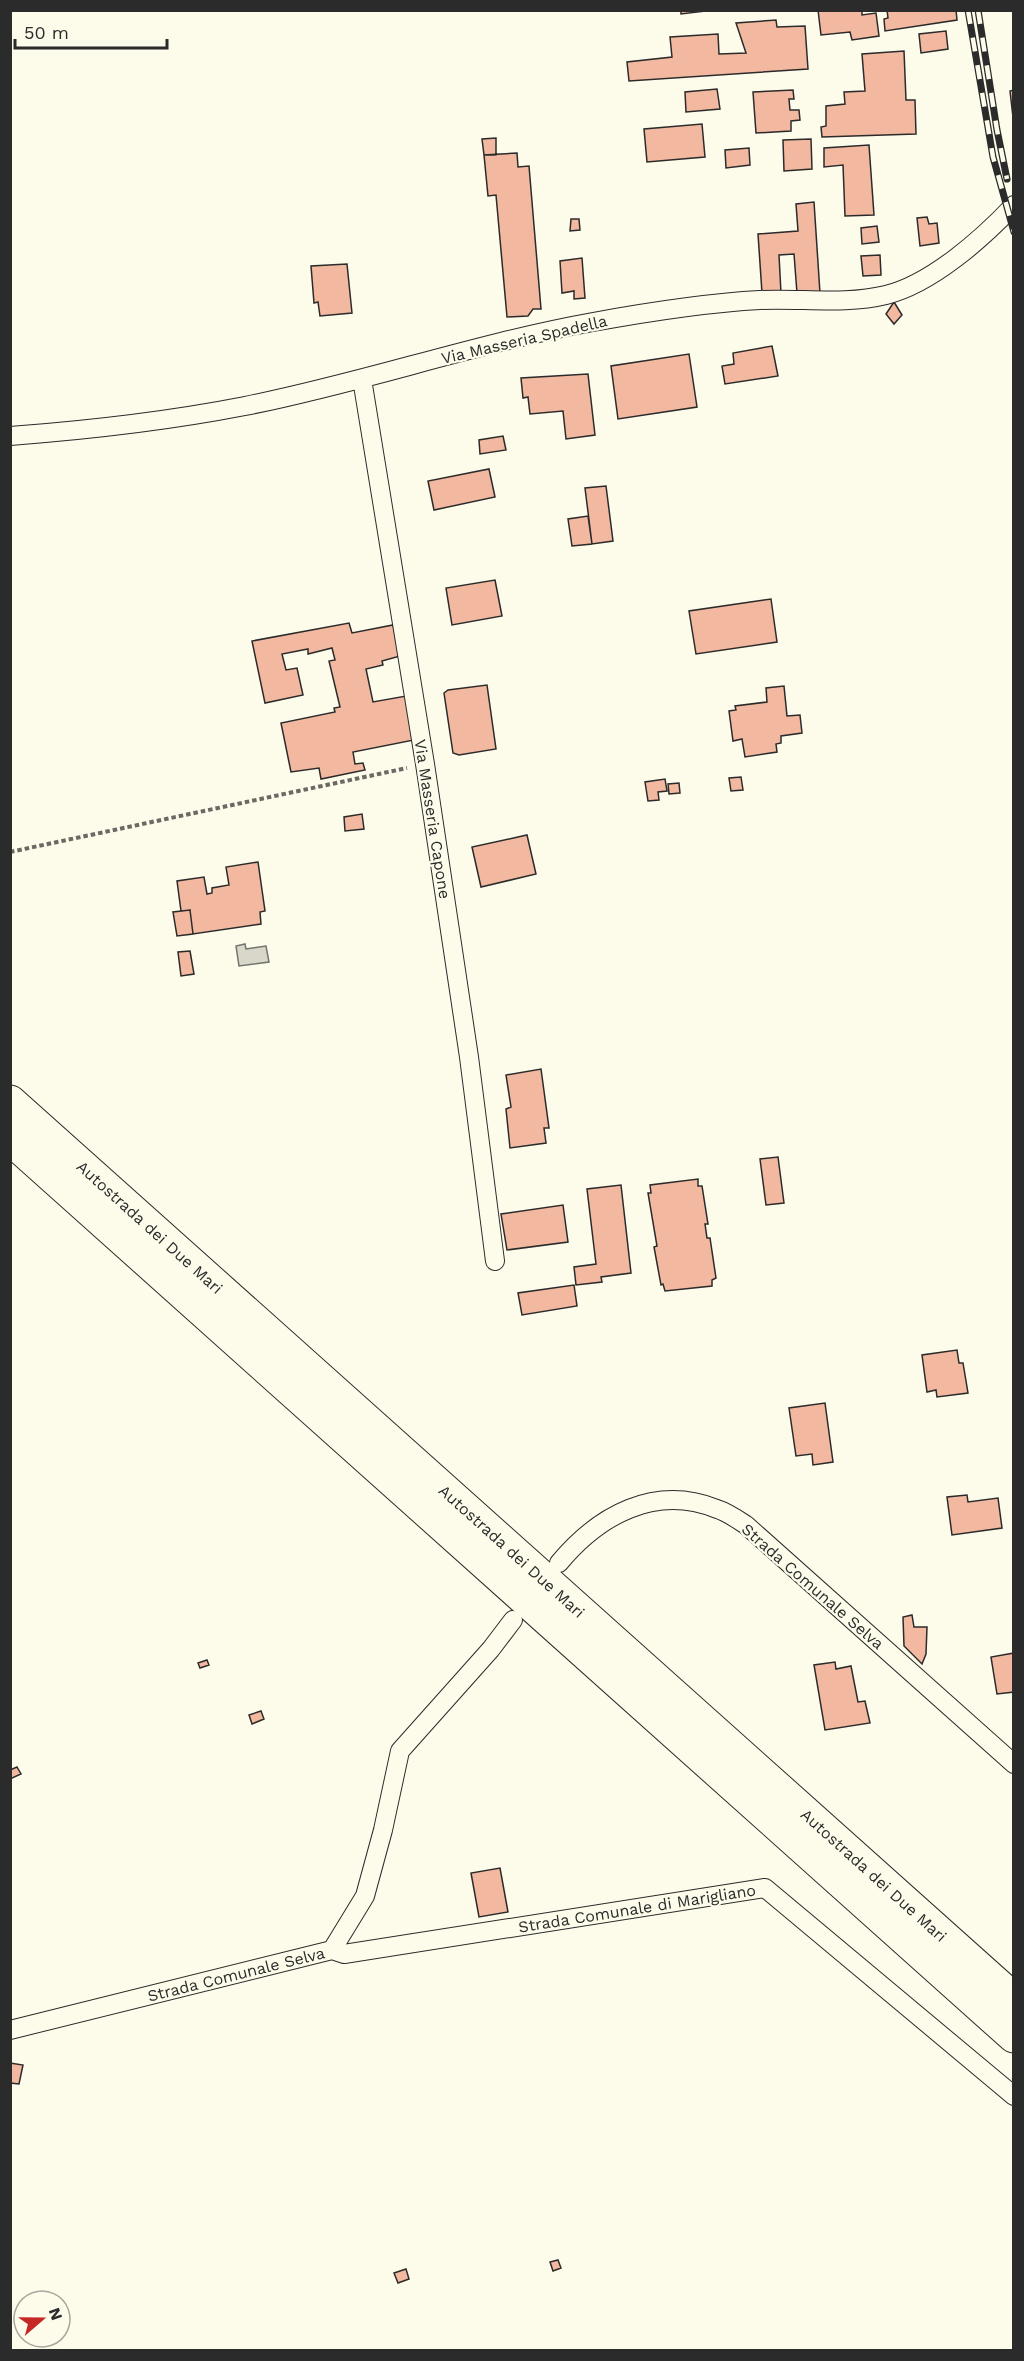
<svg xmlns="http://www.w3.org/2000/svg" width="1024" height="2361" viewBox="0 0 1024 2361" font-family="'Work Sans',sans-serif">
	<rect width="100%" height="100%" fill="#fdfbea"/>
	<!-- water -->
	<path fill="#d8d7c9" stroke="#74746e" stroke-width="1.5" d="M245,944l1,5 20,-3 3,16 -30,4 -3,-20z"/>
	<!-- building -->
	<path fill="#f2b8a0" stroke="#2b2b2b" stroke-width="1.5" d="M681,10h33l-33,4z
		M818,10h44v5l14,-2 3,23 -27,4 -2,-8 -29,3z
		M887,10h69l1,10 -72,11 -1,-12 4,-1z
		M776,20l1,7 28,-1 3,43 -179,12 -2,-19 45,-5 -2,-20 48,-3 1,20 27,-1 -10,-30z
		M946,31l2,18 -27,4 -2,-19z
		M904,51l2,49h9l1,34 -94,3 -1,-10 5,-1v-20l19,-2 -1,-12 21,-1 -3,-37z
		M717,89l3,20 -34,3 -1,-20z
		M793,90l1,9h-5l1,11h9l1,10 -9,1v10l-35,2 -3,-41z
		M1014,90v36l-4,-35z
		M702,124l3,33 -58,5 -3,-33z
		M496,138v17h-12l-2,-16z
		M811,139l1,30 -28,2 -1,-31z
		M869,145l5,70 -29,1 -2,-51 -19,2v-19z
		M749,148l1,17 -24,3 -1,-18z
		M517,153l1,14 11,-1 12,143h-8l-5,7 -21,1 -11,-122 -8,1 -4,-41z
		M814,202l6,91h-23l-3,-39 -15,1 2,38h-19l-4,-59 40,-3 -2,-27z
		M927,217l2,7 8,-1 2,20 -19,3 -3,-28z
		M571,219h8l1,11 -10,1z
		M877,226l2,16 -17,2 -1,-16z
		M880,255l1,20 -18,1 -2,-20z
		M582,258l3,40 -11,1v-8l-12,2 -2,-32z
		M347,264l5,49 -32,3 -2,-14 -4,1 -3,-37z
		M894,302l8,13 -8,9 -8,-10z
		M772,346l6,30 -53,8 -3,-18 12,-2 -1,-11z
		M689,354l8,53 -79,12 -7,-53z
		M588,374l7,61 -29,4 -3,-28 -33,3 -2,-17 -5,1 -2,-20z
		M503,436l3,14 -26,4 -1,-14z
		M489,469l6,28 -61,13 -6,-29z
		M606,486l7,55 -21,3 -7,-56z
		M588,516l4,28 -20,2 -4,-27z
		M495,580l7,36 -50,9 -6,-37z
		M771,599l6,43 -81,12 -7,-43z
		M349,623l3,10 41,-8 7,31 -18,5 1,4 -17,4 7,33 33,-6 8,44 -61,12 2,12 8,-1 2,7 -44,9 -2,-11 -28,4 -10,-49 54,-11 -1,-4 6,-1 -11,-46 6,-1 -3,-12 -24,6v-5l-26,5 4,16 11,-2 6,27 -38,8 -13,-62z
		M487,685l9,64 -37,6 -6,-2 -9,-60 4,-3z
		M784,686l3,30 13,-1 2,18 -21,3v7l-5,1 1,8 -32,5 -3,-18 -9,2 -4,-30 7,-1 -1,-4 32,-4 -1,-14z
		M741,777l2,13 -12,1 -2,-13z
		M665,779l2,12 -9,1 1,8 -11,1 -3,-19z
		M679,783l1,10 -11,1 -1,-10z
		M362,814l2,15 -19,2 -1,-14z
		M527,835l9,39 -55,13 -9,-40z
		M258,862l7,49 -5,1 1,12 -68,10 -3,-24 -9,1 -4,-30 27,-4 3,17 5,-1v-5l17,-3 -3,-18z
		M190,910l3,24 -16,2 -4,-24z
		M190,951l4,23 -13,2 -3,-24z
		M541,1069l8,59h-5l2,15 -36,5 -4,-39 5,-2 -5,-32z
		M778,1157l6,46 -18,2 -6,-46z
		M698,1179v7h4l6,38h-3l2,14h3l6,40 -4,2v6l-47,5 -2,-7 -2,1 -7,-38 3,-1 -9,-53h3l-1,-8z
		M621,1185l10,88 -30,4 1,5 -26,3 -2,-18 22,-3 -9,-75z
		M563,1205l5,37 -61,8 -6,-36z
		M574,1285l3,21 -55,9 -4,-22z
		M957,1350l2,13h4l5,30 -31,4 -1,-7 -9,2 -5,-37z
		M825,1403l8,59 -20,3 -1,-11 -16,2 -7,-48z
		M967,1495l1,7 30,-4 4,30 -50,7 -5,-38z
		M912,1615l2,12h13l-1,27 -4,10 -18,-18 -1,-29z
		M1014,1653v39l-17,2 -6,-37z
		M207,1660l2,5 -9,3 -2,-5z
		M835,1662l1,7 15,-3 7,36 7,-1 5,22 -45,7 -11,-65z
		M261,1711l3,8 -12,5 -3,-9z
		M17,1767l4,7 -11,5v-9z
		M500,1868l8,44 -29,5 -8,-44z
		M10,2063l13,2 -4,19 -9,-1z
		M558,2260l3,8 -8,3 -3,-9z
		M406,2269l3,10 -11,4 -4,-10z"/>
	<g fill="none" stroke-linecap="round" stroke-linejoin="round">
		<defs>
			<path id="minor" d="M362,379l63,385 44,293 26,204
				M10,436c79,-6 158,-15 235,-30 117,-23 231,-63 348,-84 55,-10 111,-19 167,-22 42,-2 85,5 126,-5 45,-11 96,-56 128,-90
				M559,1563c40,-48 96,-79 158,-54 10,3 20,10 29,16l268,239
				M332,1950l12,4 421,-66 249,208
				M10,2030l322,-80 33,-54 18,-66 17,-79 91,-102 22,-29"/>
			<path id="motorway" d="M10,1102l1004,898
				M10,1138l1004,898"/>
		</defs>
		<!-- minor casing -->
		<use href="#minor" stroke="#2b2b2b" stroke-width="20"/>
		<!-- motorway casing -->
		<use href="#motorway" stroke="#2b2b2b" stroke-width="35"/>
		<!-- path -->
		<path stroke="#6a6964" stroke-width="4" stroke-dasharray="4.5 3" stroke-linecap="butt" d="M10,852l397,-84"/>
		<!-- minor -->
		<use href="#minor" stroke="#fdfbea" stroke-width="18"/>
		<!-- motorway -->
		<use href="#motorway" stroke="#fdfbea" stroke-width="33"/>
		<defs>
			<path id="rail" d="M968,10l25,147 21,75
				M978,10l19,120 10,49"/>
		</defs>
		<!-- rail casing -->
		<use href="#rail" stroke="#2b2b2b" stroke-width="7"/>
		<!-- rail -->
		<use href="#rail" stroke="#fdfbea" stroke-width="4.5" stroke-dasharray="14" stroke-linecap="butt"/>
	</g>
	<g text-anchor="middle" stroke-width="4.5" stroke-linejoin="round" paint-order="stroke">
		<!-- street labels -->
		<g font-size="16" fill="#2b2b2b" stroke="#fdfbea">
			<text transform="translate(524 339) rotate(-13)" y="6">Via Masseria Spadella</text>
			<text transform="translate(433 819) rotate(81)" y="6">Via Masseria Capone</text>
			<text transform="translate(150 1227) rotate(42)" y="6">Autostrada dei Due Mari</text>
			<text transform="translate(512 1551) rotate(42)" y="6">Autostrada dei Due Mari</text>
			<text transform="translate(813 1586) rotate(41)" y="6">Strada Comunale Selva</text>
			<text transform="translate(874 1875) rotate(42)" y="6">Autostrada dei Due Mari</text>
			<text transform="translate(637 1908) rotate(-9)" y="6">Strada Comunale di Marigliano</text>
			<text transform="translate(236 1974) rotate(-14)" y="6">Strada Comunale Selva</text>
		</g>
	</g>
	<!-- border -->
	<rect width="1024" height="2361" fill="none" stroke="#2b2b2b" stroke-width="24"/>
	<!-- north arrow -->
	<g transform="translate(42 2319) rotate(70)"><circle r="28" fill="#fdfbea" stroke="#a9a89e" stroke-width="1.5"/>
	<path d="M0-4.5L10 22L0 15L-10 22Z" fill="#c62828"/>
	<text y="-9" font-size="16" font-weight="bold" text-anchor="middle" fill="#2b2b2b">N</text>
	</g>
	<!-- scale -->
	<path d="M15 39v9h152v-9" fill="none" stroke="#2b2b2b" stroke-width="3"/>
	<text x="24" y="39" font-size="18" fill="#2b2b2b" stroke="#fdfbea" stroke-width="4.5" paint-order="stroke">50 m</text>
</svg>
